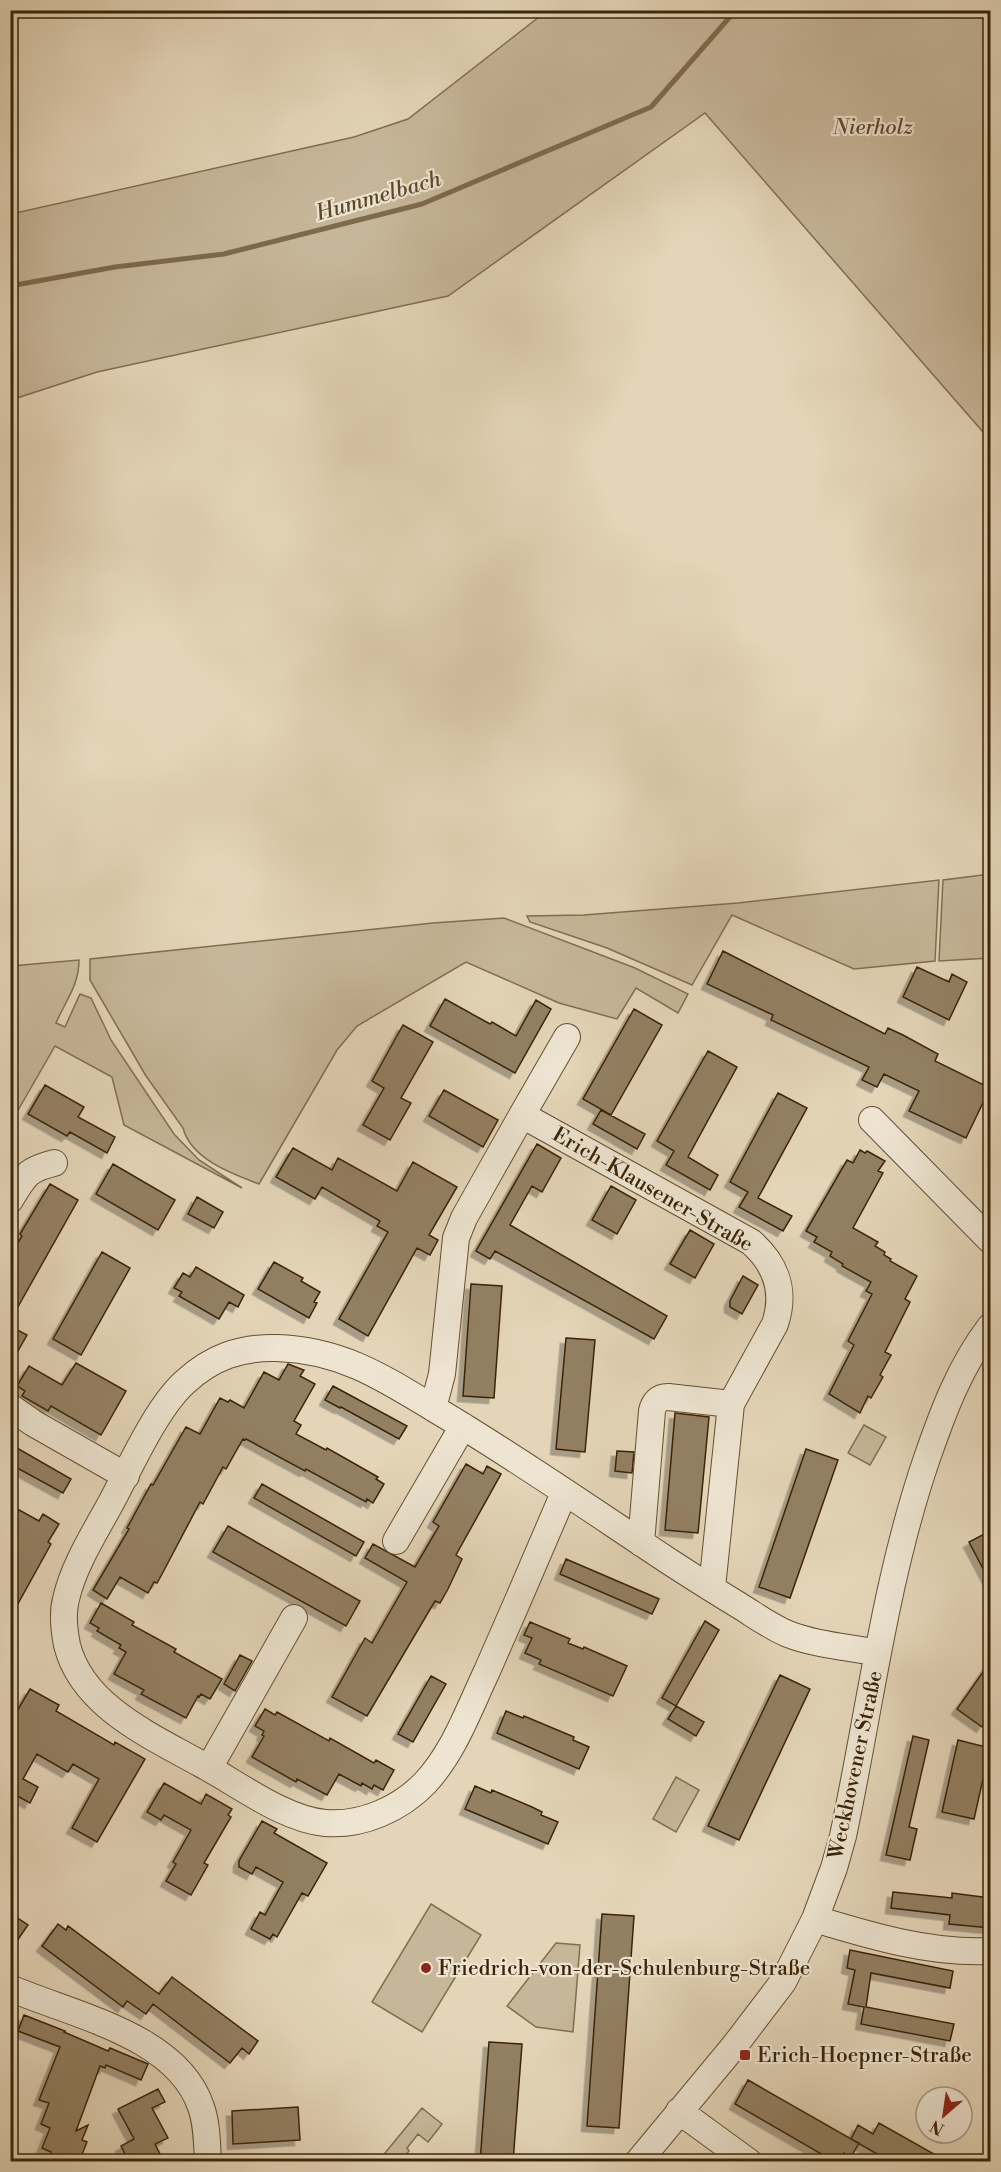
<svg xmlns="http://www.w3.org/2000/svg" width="1001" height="2172" viewBox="0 0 1001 2172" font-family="'Libre Bodoni',serif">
	<defs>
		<filter id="shadow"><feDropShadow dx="-5.5" dy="5.5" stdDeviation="0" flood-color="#0004"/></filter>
	</defs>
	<rect width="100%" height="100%" fill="#e4d5b8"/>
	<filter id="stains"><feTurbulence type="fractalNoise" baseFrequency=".00333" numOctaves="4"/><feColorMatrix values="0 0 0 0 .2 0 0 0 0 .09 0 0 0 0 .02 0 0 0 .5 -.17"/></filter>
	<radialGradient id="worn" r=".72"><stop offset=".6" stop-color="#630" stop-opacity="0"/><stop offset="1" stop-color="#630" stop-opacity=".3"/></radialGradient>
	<!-- green -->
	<path fill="#c7b79a" stroke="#816e50" stroke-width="1.5" d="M548,10l442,1v429l-285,-327 -257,183 -351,76 -86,28v-186l343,-77 54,-18z
		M990,874v84l-51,3 4,-81z
		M939,880l-4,81 -81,8 -122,-54 -40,70 -85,-37 -77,-26 -3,-6 57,-1 154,-12z
		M504,918l131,50 53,26 -10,19 -42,-25 -19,31 -58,-16 -93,-41 -109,64 -20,24 -78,134c-27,-10 -68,-25 -76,-56l-37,-52 -56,-96v-21l343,-36z
		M79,960c0,25 -13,40 -23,63l9,4 15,-33 11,4 20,42 63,94 25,26 43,28 -118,-63 -12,-48 -57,-31 -38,66 -6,-4v-142z
		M864,1425l22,12 -16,28 -22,-12z
		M676,1777l23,13 -23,42 -23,-13z
		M431,1904l50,31 -59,97 -50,-30z
		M556,1943l24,2 -7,87 -37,-5 -29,-21z
		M422,2108l20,16 -14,18 -10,-8 -11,14 2,3 -7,9 1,1h-11l1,-1 -8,-7z"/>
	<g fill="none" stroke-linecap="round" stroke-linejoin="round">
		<!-- stream -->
		<path stroke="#7e6a4d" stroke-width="5" d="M10,286l105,-19 109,-13 198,-50 229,-97 85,-97"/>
	</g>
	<!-- building -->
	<path fill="#938063" stroke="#3b2407" stroke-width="1.5" filter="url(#shadow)" d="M723,951l162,83 3,-6 15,7 35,19 -3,7 55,27 -24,50 -57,-27 10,-20 -35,-17 -7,13 -15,-7 7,-13 -98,-47 2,-5 -66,-31z
		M917,967l32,15 3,-8 15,8 -18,38 -46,-23z
		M445,999l45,25 2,-2 24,14 20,-36 15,9 -36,64 -85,-47z
		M634,1009l28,16 -51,90 -28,-16z
		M403,1025l30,17 -32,56 10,5 -21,37 -27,-15 21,-37 -12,-7z
		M708,1051l29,16 -49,90 30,18 -8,15 -44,-25 8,-14 -17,-10z
		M45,1085l39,22 -6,10 37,20 -8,16 -37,-21 -3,4 -39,-22z
		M444,1090l54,30 -15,27 -54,-31z
		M778,1093l29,15 -49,90 34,18 -9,15 -44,-24 9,-15 -18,-10z
		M601,1110l44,24 -8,15 -44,-25z
		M537,1144l24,14 -19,34 -10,-6 -22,39 157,91 -13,23 -159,-88 -5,8 -14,-8z
		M293,1148l39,22 6,-12 59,33 16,-29 44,25 -28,48 9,5 -8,15 -13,-7 -49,88 -29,-17 49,-87 -11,-6 3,-5 -58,-34 -7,12 -39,-22z
		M860,1150l5,3 2,-2 18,10 -7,10 5,2 -30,55 25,14 -3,4 10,6 -1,3 7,4 -1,2 27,15 -12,23 5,3 -25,50 6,3 -11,20 3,2 -12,21 -3,-2 -8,17 -31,-19 25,-49 -6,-4 24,-47 -6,-3 5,-9 -29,-16 1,-2 -13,-8 2,-4 -18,-10 3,-5 -11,-6 41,-71 6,3z
		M113,1164l62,36 -17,30 -62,-36z
		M50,1184l28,16 -68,121v-65l12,-20 -2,-2z
		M611,1186l25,14 -19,34 -25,-14z
		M197,1197l26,15 -9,16 -26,-14z
		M690,1230l24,14 -19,34 -25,-14z
		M102,1252l28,16 -49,87 -28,-16z
		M274,1262l29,16 -2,3 19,11 -6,10 3,1 -8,15 -51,-29z
		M196,1267l48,28 -6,12 -9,-5 -10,17 -40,-23 3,-4 -8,-4 9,-15 7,4z
		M743,1276l15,9 -16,29 -12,-7v-6z
		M471,1284l31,2 -8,112 -31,-2z
		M10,1326l17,9 -17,30z
		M566,1338l29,2 -10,112 -29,-3z
		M76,1363l50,28 -25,44 -50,-29 -3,5 -26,-15 3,-5 -8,-5 12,-20 33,19z
		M288,1364l16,6 -4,6 15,8 -21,37 7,4 -5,9 30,16 1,-2 51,29 -2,2 8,5 -11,19 -6,-4 -1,3 -60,-33 -1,2 -59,-32 -1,1 -2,-1 -17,30 -3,-2 -20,37 -3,-2 -39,74 -4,7 -3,-1 -6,11 -28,-16 -13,22 -14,-9 36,-61 -2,-1 24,-44 2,1 33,-58 14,7 20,-36 8,4 2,-2 14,8 20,-36 15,8z
		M333,1386l74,40 -8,13 -58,-32 -1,1 -15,-8z
		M675,1413l34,4 -11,116 -33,-3z
		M10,1444l61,35 -8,14 -53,-29z
		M806,1449l32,11 -48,138 -31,-11z
		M617,1451l17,1 -2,21 -17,-2z
		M466,1464l17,10 4,-8 14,8 -45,81 6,4 -14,30 -8,14 -5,-2 -68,115 -35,-19 33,-59 7,5 35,-61 -42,-24 8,-14 42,23 24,-41 -6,-4z
		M262,1484l102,58 -8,14 -102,-58z
		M10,1505l29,16 4,-7 16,10 -11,18 3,2 -41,74z
		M228,1526l132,75 -14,25 -133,-74z
		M990,1531v51l-21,-40z
		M566,1559l93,40 -7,15 -92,-40z
		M101,1603l33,19 -2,3 44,24 -2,3 48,27 -12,20 -9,-5 -2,3 -1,-1 -12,22 -45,-24 3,-4 -30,-16 12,-22 -7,-4 2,-3 -24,-14 2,-3 -9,-5z
		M705,1621l14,9 -43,76 -14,-8z
		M530,1622l40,17 -2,4 15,6 1,-2 43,19 -14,30 -74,-32 2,-4 -16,-7 7,-15 -8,-3z
		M240,1655l12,6 -17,30 -11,-7z
		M990,1662v52l-8,13 -25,-18z
		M780,1675l30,14 -71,151 -31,-14z
		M431,1676l15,8 -33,58 -15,-8z
		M30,1689l29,16 -3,6 58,34 1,-3 30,17 -48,83 -25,-14 27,-49 -26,-15 -5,8 -31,-18 -14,25 15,8 -8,16 -16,-9 -4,6v-77z
		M676,1706l28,16 -8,14 -28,-17z
		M265,1709l10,6 2,-3 52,29 1,-3 44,25 2,-3 18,10 -11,20 -9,-5 -2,4 -10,-6 -1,3 -22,-12 -12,21 -30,-16 -1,3 -44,-25 12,-21 -2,-1 2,-4 -9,-5z
		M506,1711l17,7 1,-2 50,21 -1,3 16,7 -10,22 -82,-36z
		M913,1736l16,4 -20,87 8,2 -7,31 -24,-5z
		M958,1740l32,8 -16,71 -32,-7z
		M164,1783l37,21 5,-10 26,15 -4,6 3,2 -27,46 4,2 -17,30 -25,-14 10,-17 -3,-2 18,-32 -27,-15 -3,5 -14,-8z
		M475,1786l16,7 1,-3 40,17 10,5 -1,3 17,7 -10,22 -83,-35z
		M262,1821l15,8 -3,4 53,30 -19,33 -6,-3 -25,44 -4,-3 -3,5 -19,-10 9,-17 5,3 18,-33 -27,-15 -4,7 -13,-7v-6z
		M893,1892l59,6v-5l38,5v30l-41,-4 1,-9 -59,-7z
		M10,1913l18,12 -18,26z
		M602,1914l32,2 -15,212 -32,-2z
		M58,1924l8,6 2,-4 91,68 13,-17 86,64 -9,13 -7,-6 -12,15 -77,-59 -7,10 -19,-13 -4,6 -81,-61z
		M850,1950l103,21 -3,17 -79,-15 -5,34 88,17 -4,17 -89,-17 3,-17 -16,-3 7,-34 -8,-2z
		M24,2015l41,16 -1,1 44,19 2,-3 38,16 -7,16 -35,-15 -1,3 -5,-2 -24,65 12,-6 -6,15 5,2 -8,20h-31l3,-10 -9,-4 8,-20 -9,-4 8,-21 -10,-3 21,-53 -42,-16z
		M489,2042l33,2 -9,118h-33z
		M748,2080l103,59 7,-14 15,9 6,-11 69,39h-57l-40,-23 8,4 -8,14 -7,-4 -5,9h-4l-100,-58z
		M158,2089l7,13 -13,6 16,30 -13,6 9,18h-35l-8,-16 13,-7 -16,-30z
		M298,2107l2,33 -67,4 -1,-33z"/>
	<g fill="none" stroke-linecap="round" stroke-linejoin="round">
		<defs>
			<path id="minor" d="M522,1115l45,-78
				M872,1120l118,120
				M10,1200c15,-24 16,-30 44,-37
				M10,1407l23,16 93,53
				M433,1408l9,-34 14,-136 8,-20 58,-103 229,127c25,22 35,49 24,82l-44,80 -19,184
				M564,1493c-25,59 -51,119 -77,178 -18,38 -33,81 -62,112 -25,26 -63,43 -100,40 -42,-4 -88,-40 -124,-59 -50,-28 -119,-58 -134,-119 -3,-15 -5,-31 -1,-46 8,-35 30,-68 47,-100 18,-34 44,-92 72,-117 27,-25 56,-35 92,-34 65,2 107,30 161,63 79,47 155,100 232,151 23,15 47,30 70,44 16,10 31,21 48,28 28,11 61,13 90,19
				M396,1541l67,-115
				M641,1543l11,-132c2,-9 7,-14 16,-14l63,7
				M209,1768l85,-150
				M815,1919c56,17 116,35 175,32
				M10,1988c62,27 167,47 191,119 6,17 6,36 7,55
				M679,2111l70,51
				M638,2162l97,-117 48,-63 32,-63 19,-51 9,-32c27,-127 42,-256 84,-378 16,-46 33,-92 63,-131"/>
		</defs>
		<!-- minor casing -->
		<use href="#minor" stroke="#655033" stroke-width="28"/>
		<!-- minor -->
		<use href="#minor" stroke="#ede4d1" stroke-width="26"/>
	</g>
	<!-- markers -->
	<g fill="#8f2418" stroke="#ede4d1" stroke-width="2">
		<circle cx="426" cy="1968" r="6"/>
		<rect x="739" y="2049" width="12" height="12" rx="3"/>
	</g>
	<g text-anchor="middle" stroke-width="4.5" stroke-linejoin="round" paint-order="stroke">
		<!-- park labels -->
		<g font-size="21" font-style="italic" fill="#5e492c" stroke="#ede4d1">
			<text x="873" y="134">Nierholz</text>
		</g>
		<!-- street labels -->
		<g font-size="21" fill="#3b2407" stroke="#ede4d1">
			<text transform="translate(653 1189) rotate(30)" y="7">Erich-Klausener-Straße</text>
			<text transform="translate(855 1765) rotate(-78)" y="7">Weckhovener Straße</text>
		</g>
		<!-- poi labels -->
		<g font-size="21" fill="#3b2407" stroke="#ede4d1" text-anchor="start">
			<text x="438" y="1975">Friedrich-von-der-Schulenburg-Straße</text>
			<text x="757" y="2062">Erich-Hoepner-Straße</text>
		</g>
		<!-- water labels -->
		<g font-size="22" font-style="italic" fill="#5d472a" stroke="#ede4d1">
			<text transform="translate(378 195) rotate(-16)" y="8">Hummelbach</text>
		</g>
	</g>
	<!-- margin -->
	<rect width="1001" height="2172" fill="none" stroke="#e4d5b8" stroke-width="36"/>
	<rect x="12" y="12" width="977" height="2148" fill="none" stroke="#3b2407" stroke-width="3"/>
	<rect x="18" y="18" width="965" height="2136" fill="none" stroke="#3b2407" stroke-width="1.5"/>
	<!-- north arrow -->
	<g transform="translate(944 2115) rotate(209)"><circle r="28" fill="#ede4d1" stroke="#a69780" stroke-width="1.5"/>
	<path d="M0-4.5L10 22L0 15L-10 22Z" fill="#8f2418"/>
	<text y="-9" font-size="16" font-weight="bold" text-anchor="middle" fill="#3b2407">N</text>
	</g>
	<rect width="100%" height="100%" filter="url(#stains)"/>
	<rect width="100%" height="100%" fill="url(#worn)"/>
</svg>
